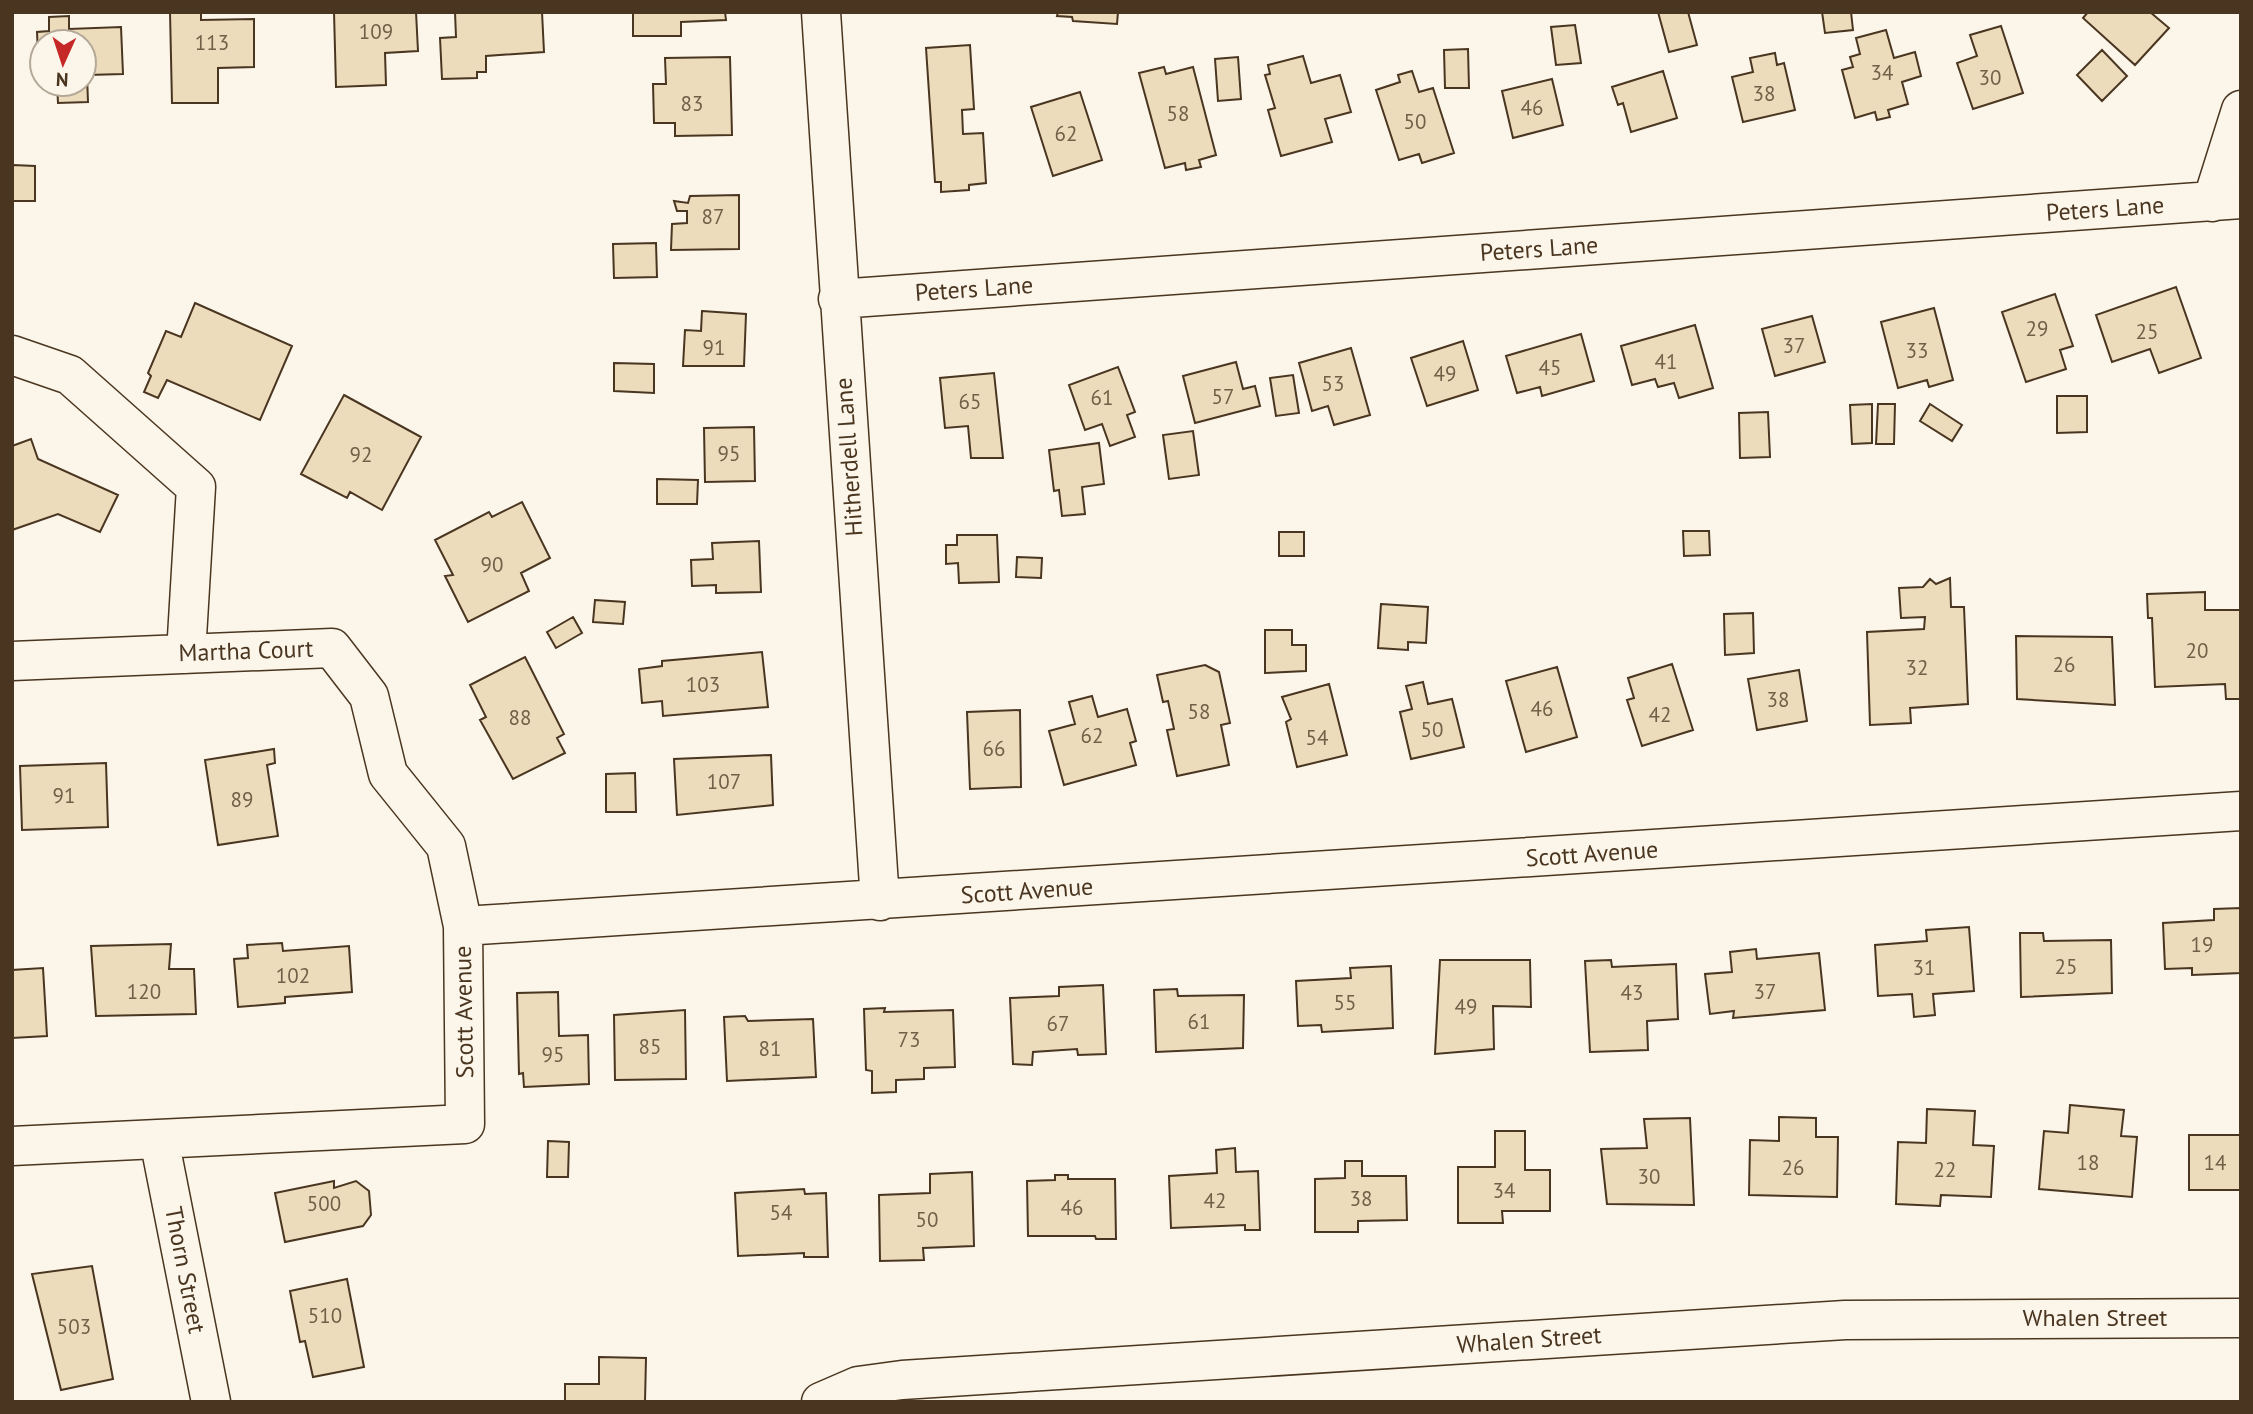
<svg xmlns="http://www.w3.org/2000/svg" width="2253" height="1414" viewBox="0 0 2253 1414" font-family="'PT Sans',sans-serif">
	<rect width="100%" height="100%" fill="#fbf6e9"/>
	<!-- building -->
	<path fill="#ecdcbc" stroke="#4a3520" stroke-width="2" d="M170,12h31v8l53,-1v48l-36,1v35h-46z
		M334,12h82l2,39 -33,2 1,32 -50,2z
		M455,12h87l2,40 -58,4v16h-9v6l-35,1 -2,-41 16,-1z
		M633,12h92l1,8 -45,2v14h-48z
		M1058,12h60l-1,12 -44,-3 -1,-4 -15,-1z
		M1658,12h30l9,33 -28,7z
		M1822,12h29l2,18 -28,3z
		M2088,12h62l19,16 -34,37 -52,-47z
		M69,16v13l52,-2 2,47 -36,1 1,27 -30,1 -1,-19h27v-42h-42v35h-3l-2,-45 12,-1v-14z
		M1575,25l6,38 -25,2 -5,-38z
		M2001,26l22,67 -50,16 -16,-46 20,-7 -7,-21z
		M1886,30l8,28 21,-6 6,24 -19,6 6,22 -20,6 2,7 -13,3 -2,-8 -20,6 -13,-48 11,-3 -3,-10 10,-3 -4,-16z
		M970,45l4,64 -12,1 1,24 20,-1 3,50 -17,2v5l-28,2v-10h-6l-9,-134z
		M1468,49l1,39h-24l-1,-38z
		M2102,50l25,26 -25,25 -25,-26z
		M1775,53l2,12 7,-2 11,47 -52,12 -11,-45 21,-5 -3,-14z
		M1303,56l8,27 29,-8 11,37 -26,7 7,23 -51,14 -13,-46 7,-2 -10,-33 5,-1 -2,-9z
		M730,57l2,78 -57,1v-13h-21l-1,-39h13l-1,-26z
		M1238,57l3,42 -23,2 -3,-42z
		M1164,67l2,7 27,-7 23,88 -17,5 2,7 -15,3 -1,-7 -20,5 -26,-95z
		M1412,71l7,21 14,-4 21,65 -32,10 -3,-9 -20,6 -23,-70 24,-8 -2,-7z
		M1663,71l14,47 -46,14 -8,-29 -5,2 -6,-18z
		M1552,79l11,46 -50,13 -11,-47z
		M1080,92l22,68 -49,16 -22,-69z
		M13,165l22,1v35h-22z
		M739,195v54l-68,1 1,-26 15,-1v-12h-10l-3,-10 14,2 2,-7z
		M656,243l1,34 -43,1 -1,-34z
		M2176,287l25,71 -42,15 -9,-24 -38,13 -16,-47z
		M2055,294l18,52 -13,4 6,19 -40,13 -24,-70z
		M195,303l97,43 -32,74 -93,-40 -9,18 -14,-6 7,-16 -3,-3 18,-42 15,6z
		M1934,308l19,72 -24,7 -2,-7 -29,8 -17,-66z
		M702,311l44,3 -2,52h-61l2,-36 16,1z
		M1812,316l13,46 -50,14 -13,-47z
		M1695,325l18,63 -34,10 -5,-15 -16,4 -3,-8 -23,6 -11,-39z
		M1581,334l13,47 -52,15 -2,-9 -23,6 -11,-37z
		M1463,341l15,49 -51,16 -16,-48z
		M1351,348l19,67 -36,10 -6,-19 -16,5 -13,-48z
		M1236,362l7,27 12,-3 5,20 -65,17 -12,-47z
		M614,363l40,1v29l-40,-2z
		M1118,367l17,45 -8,3 8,22 -25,9 -8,-22 -17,6 -16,-45z
		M994,373l9,85h-32l-3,-32 -23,2 -5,-50z
		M1293,375l6,38 -23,3 -6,-38z
		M344,395l77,42 -39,73 -32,-18 -3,6 -46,-24z
		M2057,396h30v36l-30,1z
		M1872,404v39l-20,1 -2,-39z
		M1878,404h17l-1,40h-18z
		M1930,404l32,21 -10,16 -32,-20z
		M1768,412l2,45 -30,1 -1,-45z
		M754,427l1,54 -50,1 -1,-54z
		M1193,431l6,44 -30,4 -6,-44z
		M31,439l7,20 80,36 -18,37 -42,-18 -46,16v-84z
		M1099,443l5,41 -22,3 3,27 -23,2 -3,-26 -5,1 -5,-41z
		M657,479l41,1 -1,24h-40z
		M522,502l28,56 -29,15 8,18 -61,31 -23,-46 8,-1 -18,-35 54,-28 3,5z
		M1683,531h26l1,24 -26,1z
		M1279,532h25v24h-25z
		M957,535h40l2,47 -40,1 -1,-20 -12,1v-19h11z
		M759,541l2,51 -45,1v-8l-24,1 -1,-26 22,-1 -1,-16z
		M1017,557l25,1 -1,20 -25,-1z
		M1950,578l1,29h13l4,97 -58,4 1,15 -41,2 -3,-93 57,-3 1,-12 -24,1 -2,-30 24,-1 7,-8 6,5z
		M2205,592v18h36v89h-15l-1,-15 -70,3 -3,-69h-4l-1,-24z
		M595,600l30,2 -2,22 -30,-2z
		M1381,604l47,3 -2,36 -18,-1v8l-30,-2z
		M1753,613l1,40 -29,2 -1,-41z
		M573,617l9,16 -26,15 -9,-16z
		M1265,630h27v15h14v26l-41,2z
		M2016,636l96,1 3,68 -98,-6z
		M762,652l6,55 -105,9 -1,-15 -20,2 -3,-34 23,-3v-5z
		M525,657l39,77 -7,4 8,15 -52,26 -33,-59 6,-3 -16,-32z
		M1672,664l21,66 -51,16 -15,-46 7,-2 -6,-20z
		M1205,665l14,7 11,51 -9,2 8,40 -52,11 -10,-46 7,-1 -6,-28 -5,1 -6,-27z
		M1557,667l20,70 -51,15 -20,-71z
		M1799,670l8,51 -50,9 -9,-51z
		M1423,682l5,22 24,-5 12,48 -53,12 -11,-47 12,-3 -6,-23z
		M1329,684l18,71 -50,12 -11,-45 5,-3 -9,-22z
		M1092,696l6,21 29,-8 9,32 -6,2 6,22 -72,20 -15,-54 26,-7 -6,-22z
		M1020,710l1,77 -51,2 -3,-77z
		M274,749l1,14 -8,2 11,71 -60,9 -13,-85z
		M771,755l2,50 -96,10 -3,-56z
		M106,763l2,64 -86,3 -2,-64z
		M635,773l1,39h-30v-38z
		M2241,908v65l-49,2v-7l-27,1 -2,-46 51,-3v-11z
		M1969,927l5,64 -41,3 2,21 -21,2 -2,-23 -34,2 -3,-51 52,-4 -1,-11z
		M2020,933h23l1,8 67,-1 1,53 -91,4z
		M282,943l1,8 66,-5 3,46 -67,5v6l-47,4 -4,-48 14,-1 -1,-13z
		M171,944l-2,25h25l2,45 -100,2 -5,-70z
		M1756,949l1,10 62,-6 6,57 -92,8 1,-7 -24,3 -5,-40 27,-2 -2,-20z
		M1440,960h90l1,47 -38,-1 1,43 -59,5z
		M1611,960l1,7 64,-3 2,55 -31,2 1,29 -58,2 -5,-91z
		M1391,966l2,62 -71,4 -1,-7 -23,1 -2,-45 55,-3 -1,-10z
		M43,968l4,68 -35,2v-68z
		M1103,985l3,69 -28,1 -1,-6 -44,3 -1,13 -19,-1 -3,-66 49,-2v-9z
		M1177,989l1,7 66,-1 -1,53 -87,4 -2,-62z
		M558,992l1,44 29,-1 1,49 -65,3 -1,-14 -4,1 -2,-81z
		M885,1008l-1,4 69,-2 2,57 -31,1v11l-28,1v12l-24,1v-22l-6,-1 -2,-61z
		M685,1010l1,69 -71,1 -1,-65z
		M745,1016l3,5 65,-2 3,58 -89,4 -3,-64z
		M2070,1105l54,5 -3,26 16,1 -5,60 -93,-8 5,-58 24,2z
		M1927,1109l48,2 -2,34 21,1 -3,51 -50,-2 -1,11 -44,-2 2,-62 28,1z
		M1779,1117l37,1v19h22l-1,60 -88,-2 1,-55 29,1z
		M1690,1118l4,87 -87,-1 -6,-55 46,-1 -3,-29z
		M1495,1131h30v39h25v41h-48l1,12h-45v-56h37z
		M2189,1135h52v55h-52z
		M548,1141l21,1 -1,35h-21z
		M1235,1148l1,24 22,-1 2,59h-15v-5l-74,3 -2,-52 48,-3 -1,-23z
		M1345,1161h17v15h44l1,44 -49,1v11h-43v-53l30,-1z
		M972,1172l2,74 -51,2 1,12 -44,1 -1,-66 51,-2v-19z
		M1055,1175h13v4h47l1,60h-20l-1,-3h-67l-1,-55 28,-1z
		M334,1181v7l22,-7 13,10 2,24 -8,11 -78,16 -10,-49z
		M804,1189l1,5 21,-1 2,64h-24v-4l-66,3 -3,-63z
		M92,1266l21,113 -52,11 -29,-116z
		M347,1279l17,88 -51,10 -8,-36 -5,1 -10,-51z
		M599,1357l47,1 -1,44h-80v-18h34z"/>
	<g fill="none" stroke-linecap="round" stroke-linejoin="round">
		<defs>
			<path id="minor" d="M821,12l59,889
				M2212,202l29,-92
				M838,299l1403,-100
				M12,355l58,20 126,112 -10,167
				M12,661l320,-13 37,48 19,78 58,72 17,80 2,198 -453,22
				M463,926l1778,-115
				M159,1139l52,263
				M821,1402l37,-16 44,-6 943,-60 396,-2"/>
		</defs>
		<!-- minor casing -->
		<use href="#minor" stroke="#4a3520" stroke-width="41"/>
		<!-- minor -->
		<use href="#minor" stroke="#fbf6e9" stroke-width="38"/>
	</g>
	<g text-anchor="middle" stroke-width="5" stroke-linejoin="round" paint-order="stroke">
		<!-- number labels -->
		<g font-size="21" fill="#725f47">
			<text x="376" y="39">109</text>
			<text x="212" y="50">113</text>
			<text x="1882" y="80">34</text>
			<text x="1990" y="85">30</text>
			<text x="1764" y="101">38</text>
			<text x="692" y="111">83</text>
			<text x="1532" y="115">46</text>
			<text x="1178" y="121">58</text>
			<text x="1415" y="129">50</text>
			<text x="1066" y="141">62</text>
			<text x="713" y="224">87</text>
			<text x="2037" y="336">29</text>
			<text x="2147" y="339">25</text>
			<text x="1794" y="353">37</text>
			<text x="714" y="355">91</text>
			<text x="1917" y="358">33</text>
			<text x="1666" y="369">41</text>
			<text x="1550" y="375">45</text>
			<text x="1445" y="381">49</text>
			<text x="1333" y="391">53</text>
			<text x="1223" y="404">57</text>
			<text x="1102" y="405">61</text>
			<text x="970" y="409">65</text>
			<text x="729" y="461">95</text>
			<text x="361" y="462">92</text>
			<text x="492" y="572">90</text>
			<text x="2197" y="658">20</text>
			<text x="2064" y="672">26</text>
			<text x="1917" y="675">32</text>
			<text x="703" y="692">103</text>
			<text x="1778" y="707">38</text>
			<text x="1542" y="716">46</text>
			<text x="1199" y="719">58</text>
			<text x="1660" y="722">42</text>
			<text x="520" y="725">88</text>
			<text x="1432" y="737">50</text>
			<text x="1092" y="743">62</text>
			<text x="1317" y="745">54</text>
			<text x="994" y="756">66</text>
			<text x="724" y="789">107</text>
			<text x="64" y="803">91</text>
			<text x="242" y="807">89</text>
			<text x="2202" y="952">19</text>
			<text x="2066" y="974">25</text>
			<text x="1924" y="975">31</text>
			<text x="293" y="983">102</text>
			<text x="144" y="999">120</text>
			<text x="1765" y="999">37</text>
			<text x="1632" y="1000">43</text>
			<text x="1345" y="1010">55</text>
			<text x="1466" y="1014">49</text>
			<text x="1199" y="1029">61</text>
			<text x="1058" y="1031">67</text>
			<text x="909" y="1047">73</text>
			<text x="650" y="1054">85</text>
			<text x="770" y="1056">81</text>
			<text x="553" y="1062">95</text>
			<text x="2088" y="1170">18</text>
			<text x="2215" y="1170">14</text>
			<text x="1793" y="1175">26</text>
			<text x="1945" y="1177">22</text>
			<text x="1649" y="1184">30</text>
			<text x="1504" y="1198">34</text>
			<text x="1361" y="1206">38</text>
			<text x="1215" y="1208">42</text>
			<text x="324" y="1211">500</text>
			<text x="1072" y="1215">46</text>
			<text x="781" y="1220">54</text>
			<text x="927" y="1227">50</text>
			<text x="325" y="1323">510</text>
			<text x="74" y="1334">503</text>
		</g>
		<!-- street labels -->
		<g font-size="24" fill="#4a3520" stroke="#fbf6e9">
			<text transform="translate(2105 209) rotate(-4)" y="8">Peters Lane</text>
			<text transform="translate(1539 249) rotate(-4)" y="8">Peters Lane</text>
			<text transform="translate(974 289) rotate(-4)" y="8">Peters Lane</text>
			<text transform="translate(849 457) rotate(-94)" y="8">Hitherdell Lane</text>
			<text transform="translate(246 651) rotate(-2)" y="8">Martha Court</text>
			<text transform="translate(1592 854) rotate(-4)" y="8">Scott Avenue</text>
			<text transform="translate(1027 891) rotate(-4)" y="8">Scott Avenue</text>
			<text transform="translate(464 1012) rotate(-91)" y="8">Scott Avenue</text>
			<text transform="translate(185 1270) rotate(79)" y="8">Thorn Street</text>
			<text x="2095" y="1326">Whalen Street</text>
			<text transform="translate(1529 1340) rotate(-4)" y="8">Whalen Street</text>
		</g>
	</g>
	<!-- border -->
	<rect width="2253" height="1414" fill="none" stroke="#4a3520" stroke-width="28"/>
	<!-- north arrow -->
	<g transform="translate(63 63) rotate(183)"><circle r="33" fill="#fbf6e9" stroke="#b4a999" stroke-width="2"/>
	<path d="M0-5L12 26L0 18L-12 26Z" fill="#c62828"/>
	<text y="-10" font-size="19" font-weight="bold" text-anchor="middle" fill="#4a3520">N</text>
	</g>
</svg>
